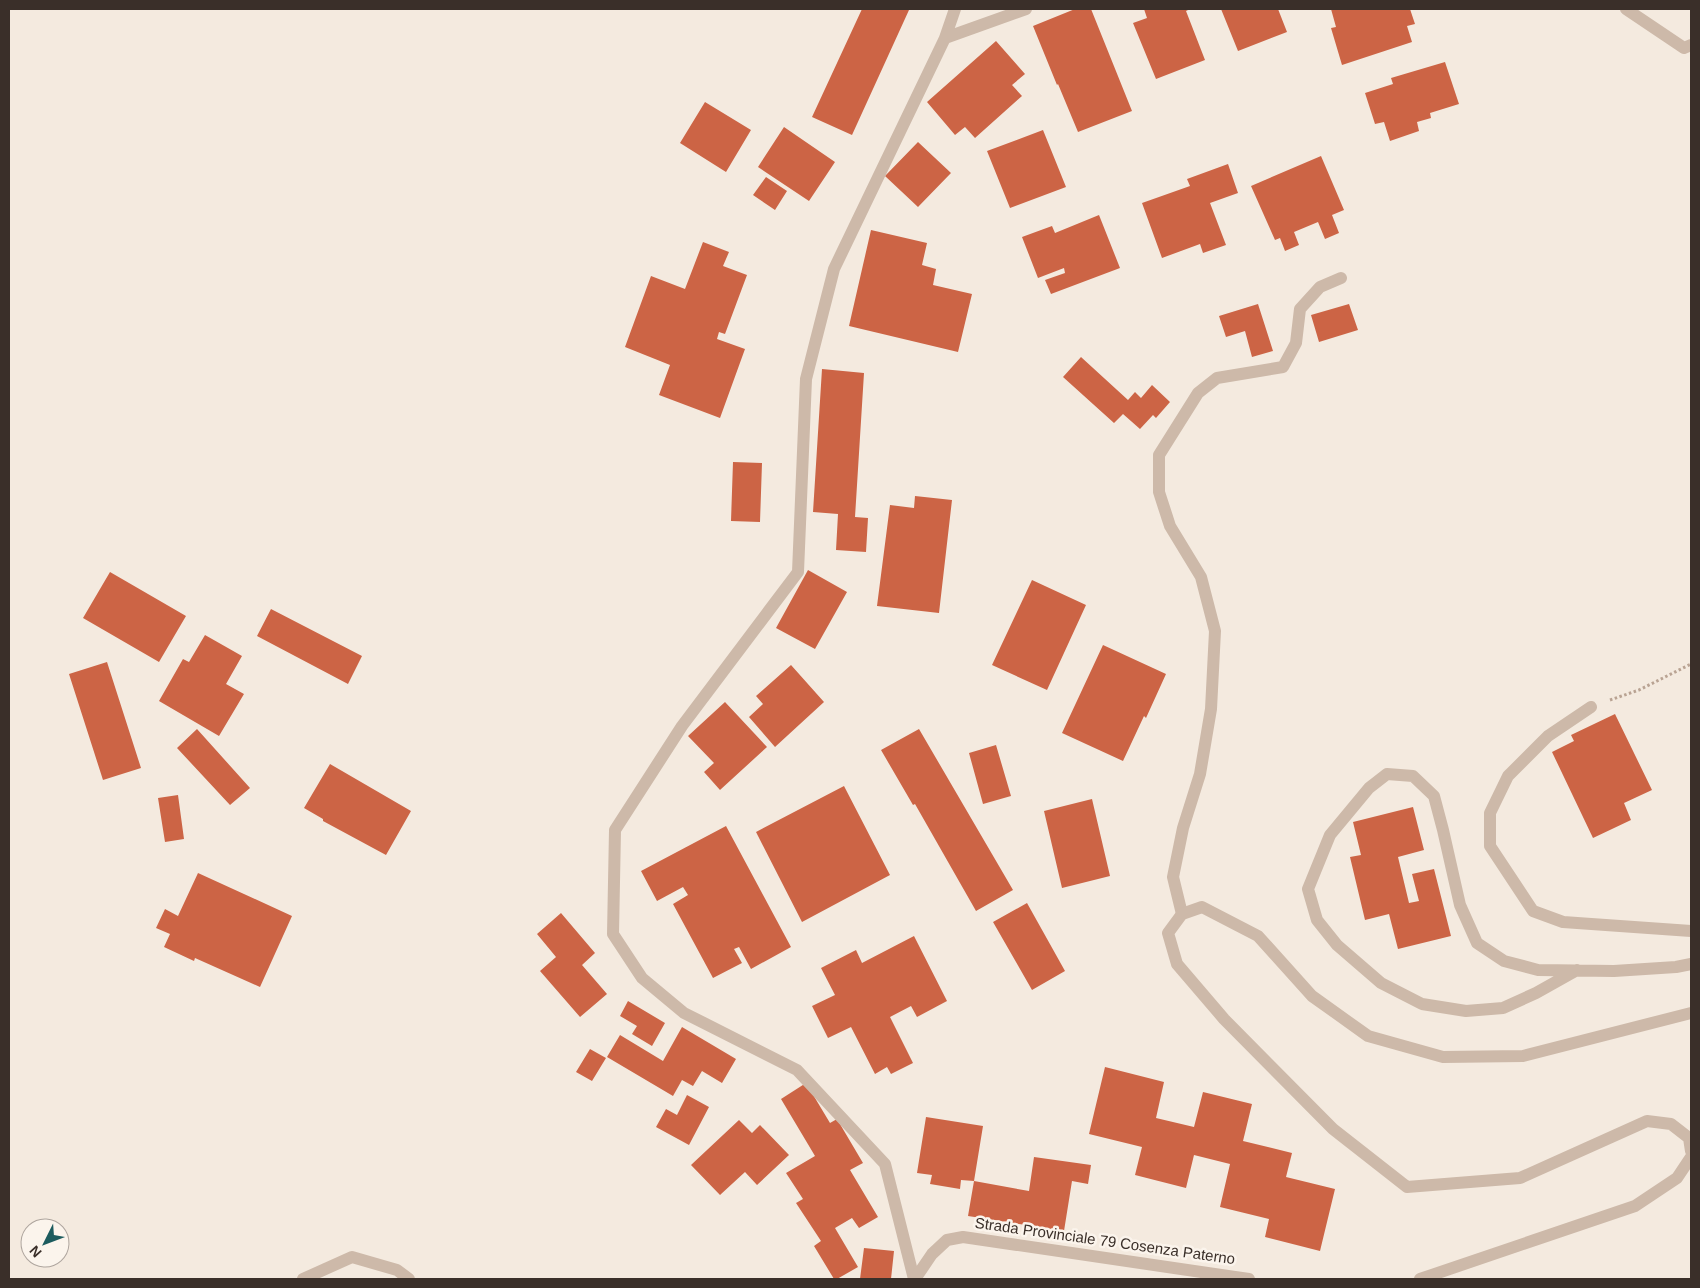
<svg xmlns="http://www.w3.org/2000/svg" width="1700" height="1288" viewBox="0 0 1700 1288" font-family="Arial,sans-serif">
	<rect width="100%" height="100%" fill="#f4eadf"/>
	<!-- building -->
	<path fill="#cc6445" d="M862,9h43l4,1 -57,125 -40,-18z
		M1075,9h16l41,102 -54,21 -20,-48 -1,1 -24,-59z
		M1144,9h46l-4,2 19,49 -49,19 -23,-56 14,-5z
		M1221,9h57l9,23 -49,19z
		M1331,9h79l5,15 -8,2 5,16 -70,23 -11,-37 5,-1z
		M996,41l29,33 -13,11 10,11 -47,42 -10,-11 -10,8 -28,-33z
		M1445,62l14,42 -29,9 1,5 -14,4 2,9 -29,10 -6,-19 -9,2 -10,-31 28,-9 -2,-6z
		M705,102l46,28 -25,42 -46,-29z
		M784,127l51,35 -26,39 -51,-34z
		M1043,130l23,57 -56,21 -23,-57z
		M918,142l33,31 -33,34 -33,-31z
		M1321,156l23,54 -12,5 7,18 -14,6 -7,-17 -24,10 5,13 -14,6 -5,-13 -5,2 -24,-54z
		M1228,164l10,29 -28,10 16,42 -23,8 -3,-9 -38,14 -20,-55 48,-17 -3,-7z
		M766,177l21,14 -12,19 -22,-15z
		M1099,215l21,53 -69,26 -6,-14 20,-7 -1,-5 -26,10 -16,-41 30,-11 3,7z
		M871,230l56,13 -5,22 14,4 -3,16 39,9 -14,58 -109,-26z
		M703,242l26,10 -6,14 24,9 -22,59 -6,-2 -2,7 28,10 -25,69 -61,-23 11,-30 -45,-18 26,-71 34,13z
		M1258,304l15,47 -21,6 -7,-26 -19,6 -7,-21z
		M1349,304l9,26 -39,12 -8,-27z
		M1081,357l47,43 7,-8 6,6 11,-13 18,17 -14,16 -3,-3 -13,14 -17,-15 -9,9 -51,-46z
		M822,369l42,4 -9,144 13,1 -2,34 -30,-2 2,-36 -25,-2z
		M733,462l29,1 -2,59 -29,-1z
		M915,496l37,4 -13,113 -62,-7 13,-101 24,3z
		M808,570l39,22 -32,57 -39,-21z
		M110,572l76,44 -27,46 -76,-44z
		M1032,580l54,25 -39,85 -55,-25z
		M271,609l91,47 -14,28 -91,-48z
		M205,635l37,21 -16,28 18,10 -25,42 -60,-35 24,-42 6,3z
		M1103,645l63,29 -20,44 -2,-2 -21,45 -61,-28z
		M107,662l34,106 -38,12 -34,-106z
		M791,665l33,37 -49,45 -26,-30 14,-13 -7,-8z
		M725,702l42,45 -47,43 -16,-18 10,-9 -26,-27z
		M1615,714l37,76 -28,13 7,17 -38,18 -41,-86 22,-11 -3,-6z
		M197,729l53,59 -20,17 -53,-57z
		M919,729l94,161 -37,21 -61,-107 -2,1 -32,-55z
		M996,745l15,51 -28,8 -14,-51z
		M330,764l81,47 -25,44 -63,-34v-2l-19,-11z
		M844,786l46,89 -88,47 -46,-90z
		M178,795l6,44 -19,3 -7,-44z
		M1092,799l18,77 -48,12 -18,-77z
		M1413,807l11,43 -26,7 11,46 10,-2 -7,-27 22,-5 17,67 -53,13 -9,-35 -24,6 -15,-63 11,-2 -8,-33z
		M726,826l65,121 -40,22 -12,-22 -5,2 8,14 -29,15 -40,-74 15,-9 -5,-8 -26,14 -16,-30z
		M198,873l94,43 -32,71 -65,-29 -1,3 -30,-14 6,-13 -14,-6 9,-19 13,7z
		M1027,903l38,68 -33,19 -39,-68z
		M561,913l34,40 -13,12 25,29 -27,23 -40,-46 16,-14 -19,-23z
		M914,936l33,65 -30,16 -6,-11 -21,11 23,46 -22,11 -4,-7 -12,7 -24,-47 -23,11 -16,-32 23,-11 -14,-27 35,-18 6,13z
		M628,1001l37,22 -13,23 -20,-12 5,-8 -17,-10z
		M682,1027l54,32 -14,24 -20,-12 -9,15 -11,-6 -9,16 -66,-39 13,-22 43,26z
		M590,1049l16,9 -14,23 -16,-9z
		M1105,1067l59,15 -8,36 38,9 9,-35 49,12 -9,37 49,12 -6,24 49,12 -15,62 -55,-14 4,-18 -49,-12 10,-43 -36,-9 -8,33 -51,-13 7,-28 -53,-13z
		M806,1083l24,40 7,-4 26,44 -13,7 28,47 -19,11 -7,-10 -17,10 23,39 -21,12h-3l-20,-33 7,-5 -25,-38 7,-4 -17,-26 29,-17 -34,-57z
		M687,1095l22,12 -20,38 -33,-18 10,-18 11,6z
		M926,1117l57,9 -9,55 -13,-1 -1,9 -30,-5 2,-9 -15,-2z
		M739,1120l13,13 8,-8 29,30 -32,30 -12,-13 -25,23 -29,-30z
		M1034,1157l57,8 -3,19 -16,-3 -8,50 -96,-15 6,-35 55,10z
		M864,1248l30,3 -3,28h-31z"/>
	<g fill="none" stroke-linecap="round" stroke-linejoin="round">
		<!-- path -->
		<path stroke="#b9a393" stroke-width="3" stroke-dasharray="2.5 2.5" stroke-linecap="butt" d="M1610,700l29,-10 52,-26"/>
		<!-- minor -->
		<path stroke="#cdb9a9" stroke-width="12" d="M1626,9l58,39 7,-3
			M945,38l10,-29
			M1591,707l-43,29 -40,40 -18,37v33l43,65 30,11 128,9
			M1182,914l-9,-37 10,-49 17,-54 11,-65 4,-78 -14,-54 -31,-51 -11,-34v-37l39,-62 19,-15 66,-11 13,-24 4,-34 20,-22 21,-9
			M1577,970l-41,23 -33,15 -37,3 -44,-7 -41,-21 -44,-38 -20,-25 -9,-31 22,-54 39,-47 18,-14 26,2 21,20 9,34 17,75 17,38 27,18 34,9 76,1 62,-4 15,-3
			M303,1279l49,-22 45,13 12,9
			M914,1279l-29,-115 -88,-94 -113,-57 -42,-35 -29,-44 2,-104 67,-104 116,-154 8,-193 28,-110 111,-231 81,-29"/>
		<!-- tertiary -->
		<path stroke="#cdb9a9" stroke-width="12" d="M1691,1013l-168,43 -80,1 -75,-21 -56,-40 -54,-60 -56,-29 -20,7 -14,19 9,31 47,55 109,110 74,58 113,-9 127,-57 24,3 18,14 2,13
			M915,1279l17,-25 15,-14 16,-3 286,42
			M1420,1279l215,-73 42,-28 14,-21"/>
	</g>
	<g text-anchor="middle" stroke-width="5" stroke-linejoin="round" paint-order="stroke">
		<!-- street labels -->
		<g font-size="15" fill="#3a2f29" stroke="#fbf4ec">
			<text transform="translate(1105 1241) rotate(8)" y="5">Strada Provinciale 79 Cosenza Paterno</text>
		</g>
	</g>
	<!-- border -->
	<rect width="1700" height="1288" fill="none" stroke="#3a2f29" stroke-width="20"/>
	<!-- north arrow -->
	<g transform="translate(45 1243) rotate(228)"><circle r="24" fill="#fbf4ec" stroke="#aea59e"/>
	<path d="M0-4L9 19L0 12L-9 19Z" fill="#1c5b5e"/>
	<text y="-8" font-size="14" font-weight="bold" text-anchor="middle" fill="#3a2f29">N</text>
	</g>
</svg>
